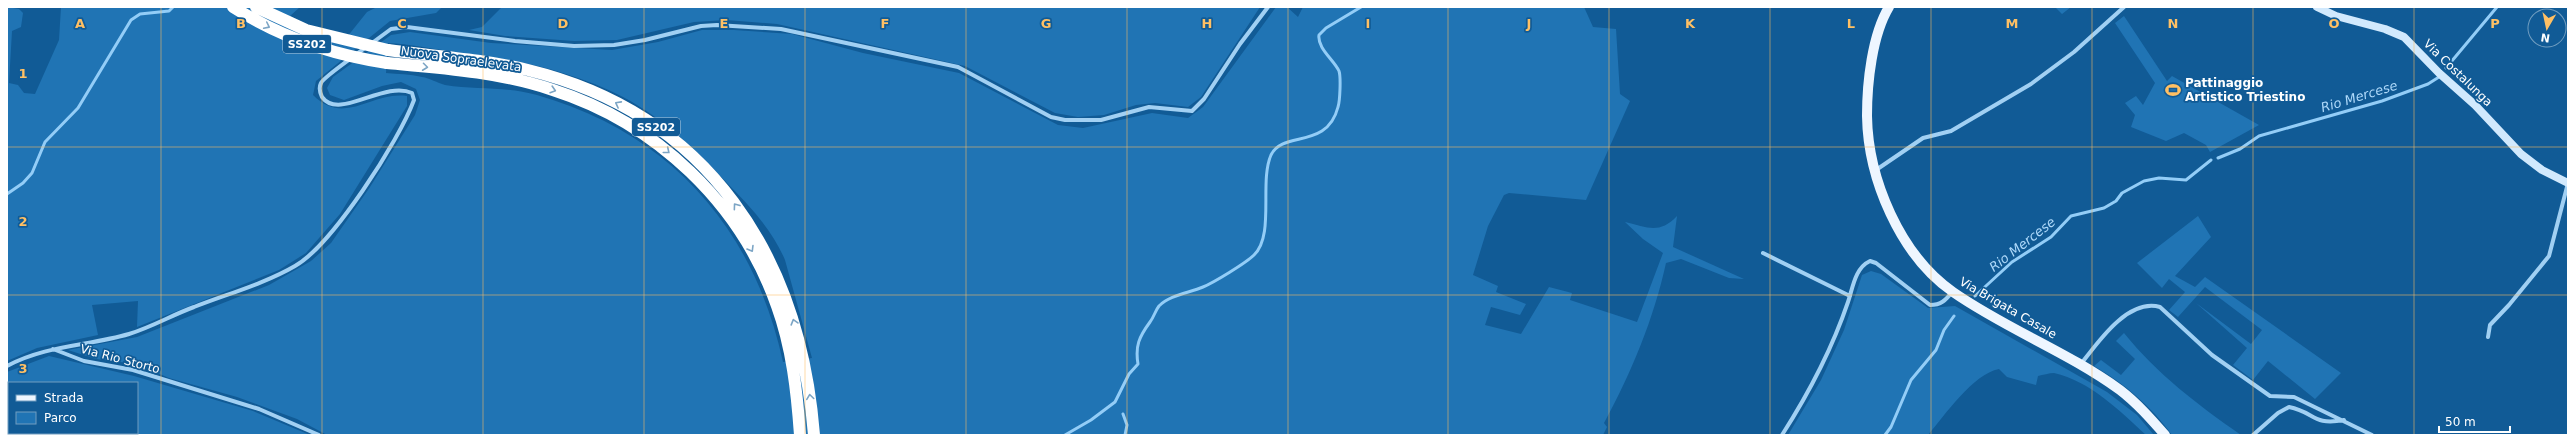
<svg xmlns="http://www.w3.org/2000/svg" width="2575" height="442" viewBox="0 0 2575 442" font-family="'DejaVu Sans',sans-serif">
	<rect width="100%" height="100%" fill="#115b96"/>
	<!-- green -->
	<path fill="#2074b4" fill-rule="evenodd" d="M7,7l12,2 4,4 -2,14 -9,4 -3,52 9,2 6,8 11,1 24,-54 2,-33h239l-10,9 28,14 29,7 20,-25 10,-5h65l-6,6 -46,8 -74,60 -3,14c32,32 58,-4 94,1v10l-67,108 -34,39 -27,17 -142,57 1,-26 -46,4 6,30 -61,13 -30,13z
		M502,7h758l-59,90 -13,10 -33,-4 -19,2 -32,10 -26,2 -23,-4 -90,-47 -188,-42 -51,-4 -32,2 -77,18 -43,1 -69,-5 -36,-6 13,-3z
		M1276,7h11l11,10 5,-10h281l9,20 23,2 4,65 10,7 -44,99 -77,-7 -5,2 -16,31 -15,49 25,11 -2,6 30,12 -6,11 -29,-8 -6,18 36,9 28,-47 23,6 -2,7 67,22 26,-69 -20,-14 -18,-17c22,5 34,13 52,-6l-4,31 71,32 -15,-1 -48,-19 -15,4c-12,55 -35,111 -62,160l3,4 -4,8h-1276l-30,-16 -60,-22 -68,-19 -33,-14 -40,-5 -28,-9 69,-13 132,-52 42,-24 20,-18 39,-56 45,-72 5,-15 -4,-11 -15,-7 -19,4 -38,14 -14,-5 -3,-7 6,-11 58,-42 19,-3 81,11 121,7 46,-8 44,-12h32l58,4 71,19 96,20 99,52 25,3 69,-15 36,5 15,-11zM388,43c20,1 41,5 60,8 61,7 120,18 175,46 40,21 74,54 104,86 22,22 46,48 58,77l27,98 -29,4c-29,-134 -113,-229 -246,-267 -32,-9 -61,-5 -92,-10 -8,-2 -15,-7 -23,-8 -12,-3 -24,-3 -36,-4z
		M2055,7h16l-9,7z
		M2124,16l43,65 5,-5 87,49 -49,27 -4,-7 -22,-12 -18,8 -35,-14 4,-12 -10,-12 11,-7 7,9 12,-22 -40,-60z
		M2198,216l13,21 -36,39 20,11 10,-10 136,96 -26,26 -47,-38 -15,19 -20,-15 14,-17 -51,-45 55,41 11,-14 -57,-43 -27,30 -9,-7 16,-18 -16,-13 -7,9 -25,-25z
		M1871,271l10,3 47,34 27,-2 152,86 30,23 17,20h-8c-26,-24 -56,-54 -92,-62 -5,0 -11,2 -16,3l-2,9 -29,-8 -8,-8c-26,5 -54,46 -71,66h-140l33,-55 23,-50 18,-55z
		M2124,333c33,41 74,72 117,102h-69c-21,-29 -47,-51 -78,-69l7,-6 20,15 14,-16 -19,-18z
		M49,356l85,20 119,35 57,24h-303v-63zM9,383h128v50h-128z"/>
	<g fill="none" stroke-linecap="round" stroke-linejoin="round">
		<!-- stream -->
		<path stroke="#93cdf7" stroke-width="3" d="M2446,68l51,-61
			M2218,158l22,-9 19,-13 123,-35 46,-17 11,-7
			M7,194l16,-11 9,-10 13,-31 33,-34 53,-88 9,-6 29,-3 4,-4
			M1975,296l37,-34 39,-25 20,-21 33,-8 12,-7 6,-8 22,-12 15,-3 27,2 25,-20
			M1123,414l4,11 -2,10
			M1065,435l26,-15 24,-18 14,-28 9,-10c-3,-18 1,-27 12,-42 4,-5 5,-11 9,-16 11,-11 30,-13 44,-19 10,-4 43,-24 51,-32 21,-20 5,-73 17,-100 12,-25 56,-5 67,-48 2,-6 3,-30 1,-36 -5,-11 -22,-23 -20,-36l7,-7 35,-21
			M1885,435l6,-8 20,-47 25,-30 8,-20 10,-14"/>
		<!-- street -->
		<path stroke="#a1d0f3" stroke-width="4" d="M372,43l19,-14 16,-2 108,14 59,5 40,-1 31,-5 56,-14 16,-1 64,4 177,38 93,50 14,3h36l48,-13 43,4 12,-12 36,-55 28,-37
			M1876,170l47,-32 28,-7 80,-47 43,-32 50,-45
			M1763,253l87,43
			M2488,337l2,-12 19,-20 40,-49 19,-73
			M53,349l31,12 49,9 126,39 60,26
			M2081,364c17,-22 47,-66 79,-57l52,48 58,41 24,1 78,38
			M7,366c39,-21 81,-20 122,-32 23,-7 43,-19 65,-27 33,-13 70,-23 101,-41 37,-21 104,-125 119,-166l-2,-7c-28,-13 -73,28 -90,4 -2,-4 -3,-10 -1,-14 2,-6 38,-30 45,-36
			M1782,435c27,-42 50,-86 66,-133 5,-15 7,-34 22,-41l6,2 54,42c11,0 16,-5 22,-13
			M2253,435l25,-22 11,-6c26,5 23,19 55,13"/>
		<!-- secondary -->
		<path stroke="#d1e9fd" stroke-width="8" d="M2317,7l19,9 49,13 19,8 35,36 36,32 46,49 21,16 26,13"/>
		<!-- primary -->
		<path stroke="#eef6ff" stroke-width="10" d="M1889,7c-17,28 -22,76 -22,109 1,63 33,139 86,176 53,37 115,60 167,98 17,13 31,29 45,45"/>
		<!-- highway -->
		<path stroke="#fff" stroke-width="12" d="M388,50c46,6 94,9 140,20 181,44 272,187 286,365
			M387,63c55,5 113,9 166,27 103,33 188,113 224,216 15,41 20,86 23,129"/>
		<!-- highway-bridge -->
		<path stroke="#fff" stroke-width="12" d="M233,7c47,30 99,48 154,56
			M256,7l50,23 82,20"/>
	</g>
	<!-- one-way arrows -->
	<defs><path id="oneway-chevron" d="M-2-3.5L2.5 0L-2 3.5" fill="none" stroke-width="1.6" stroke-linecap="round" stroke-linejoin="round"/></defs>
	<g stroke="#7ca5c5">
		<use href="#oneway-chevron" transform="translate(267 26) rotate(26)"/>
		<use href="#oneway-chevron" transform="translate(425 67) rotate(7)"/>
		<use href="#oneway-chevron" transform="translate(553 90) rotate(17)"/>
		<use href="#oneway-chevron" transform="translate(618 104) rotate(-152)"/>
		<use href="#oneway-chevron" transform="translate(667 151) rotate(39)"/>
		<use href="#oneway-chevron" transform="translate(736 206) rotate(-126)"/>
		<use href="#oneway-chevron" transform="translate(751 249) rotate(59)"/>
		<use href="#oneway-chevron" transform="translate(794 322) rotate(-106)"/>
		<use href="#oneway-chevron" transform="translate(810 397) rotate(-98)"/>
	</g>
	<!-- grid -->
	<path fill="none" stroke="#ffc064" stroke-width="1" stroke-opacity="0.55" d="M161,7v428M322,7v428M483,7v428M644,7v428M805,7v428M966,7v428M1127,7v428M1288,7v428M1448,7v428M1609,7v428M1770,7v428M1931,7v428M2092,7v428M2253,7v428M2414,7v428M7,147h2561M7,295h2561"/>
	<!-- icons -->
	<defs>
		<symbol id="stadium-bare" viewBox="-9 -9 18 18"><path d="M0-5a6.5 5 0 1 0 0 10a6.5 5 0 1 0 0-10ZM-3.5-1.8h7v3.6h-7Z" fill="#ffc064" stroke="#115b96" stroke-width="2.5" paint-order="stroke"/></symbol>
	</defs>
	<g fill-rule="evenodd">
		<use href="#stadium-bare" x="2162" y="79" width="22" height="22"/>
	</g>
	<g text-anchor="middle" stroke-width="3.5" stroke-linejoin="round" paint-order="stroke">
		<!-- shield labels -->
		<g fill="#115b96" stroke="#b8cee0" stroke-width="1">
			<rect x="283" y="35" width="48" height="18" rx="3"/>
			<rect x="632" y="118" width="48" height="18" rx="3"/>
		</g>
		<g font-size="11" font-weight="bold" fill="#fff">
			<text x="307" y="48">SS202</text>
			<text x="656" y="131">SS202</text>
		</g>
		<!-- street labels -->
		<g font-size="12" fill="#fff" stroke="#115b96">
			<text transform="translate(461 59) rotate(8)" y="4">Nuova Sopraelevata</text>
			<text transform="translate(2458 73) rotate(44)" y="4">Via Costalunga</text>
			<text transform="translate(2008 308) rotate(30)" y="4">Via Brigata Casale</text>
			<text transform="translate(120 359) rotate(15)" y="4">Via Rio Storto</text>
		</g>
		<!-- poi labels -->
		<g font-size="12" font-weight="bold" fill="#fff" stroke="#115b96" text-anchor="start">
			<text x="2185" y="87">Pattinaggio<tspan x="2185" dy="14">Artistico Triestino</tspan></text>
		</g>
		<!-- water labels -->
		<g font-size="13" font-style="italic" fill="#aed9fa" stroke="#115b96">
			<text transform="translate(2359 96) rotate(-17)" y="5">Rio Mercese</text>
			<text transform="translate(2022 244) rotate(-38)" y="5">Rio Mercese</text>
		</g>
	</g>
	<g font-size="13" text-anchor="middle" font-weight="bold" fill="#ffc064" stroke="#115b96" stroke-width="3.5" stroke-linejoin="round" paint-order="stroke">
		<text x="80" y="28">A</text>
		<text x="241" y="28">B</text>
		<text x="402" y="28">C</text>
		<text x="563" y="28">D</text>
		<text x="724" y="28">E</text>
		<text x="885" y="28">F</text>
		<text x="1046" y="28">G</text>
		<text x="1207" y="28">H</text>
		<text x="1368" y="28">I</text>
		<text x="1529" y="28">J</text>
		<text x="1690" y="28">K</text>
		<text x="1851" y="28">L</text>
		<text x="2012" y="28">M</text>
		<text x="2173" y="28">N</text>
		<text x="2334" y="28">O</text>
		<text x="2495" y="28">P</text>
		<text x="23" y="78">1</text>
		<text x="23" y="226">2</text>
		<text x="23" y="373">3</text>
	</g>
	<!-- border -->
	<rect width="2575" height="442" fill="none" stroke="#ffffff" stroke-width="16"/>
	<!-- legend -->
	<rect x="8" y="382" width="130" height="52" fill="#115b96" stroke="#709dc0"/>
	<rect x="16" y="395" width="20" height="6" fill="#eef6ff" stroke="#709dc0"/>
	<text x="44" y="402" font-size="12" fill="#ffffff">Strada</text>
	<rect x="16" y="412" width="20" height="12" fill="#2074b4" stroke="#709dc0"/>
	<text x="44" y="422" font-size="12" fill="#ffffff">Parco</text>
	<!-- north arrow -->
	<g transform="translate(2547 28) rotate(189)"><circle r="19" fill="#115b96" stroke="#709dc0"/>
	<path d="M0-3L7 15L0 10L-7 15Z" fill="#ffc064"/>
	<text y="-6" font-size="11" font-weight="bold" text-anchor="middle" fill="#ffffff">N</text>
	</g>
	<!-- scale -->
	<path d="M2439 426v6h71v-6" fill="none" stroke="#ffffff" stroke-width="2"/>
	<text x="2445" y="426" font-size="12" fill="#ffffff" stroke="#115b96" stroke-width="3" paint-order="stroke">50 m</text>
</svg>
